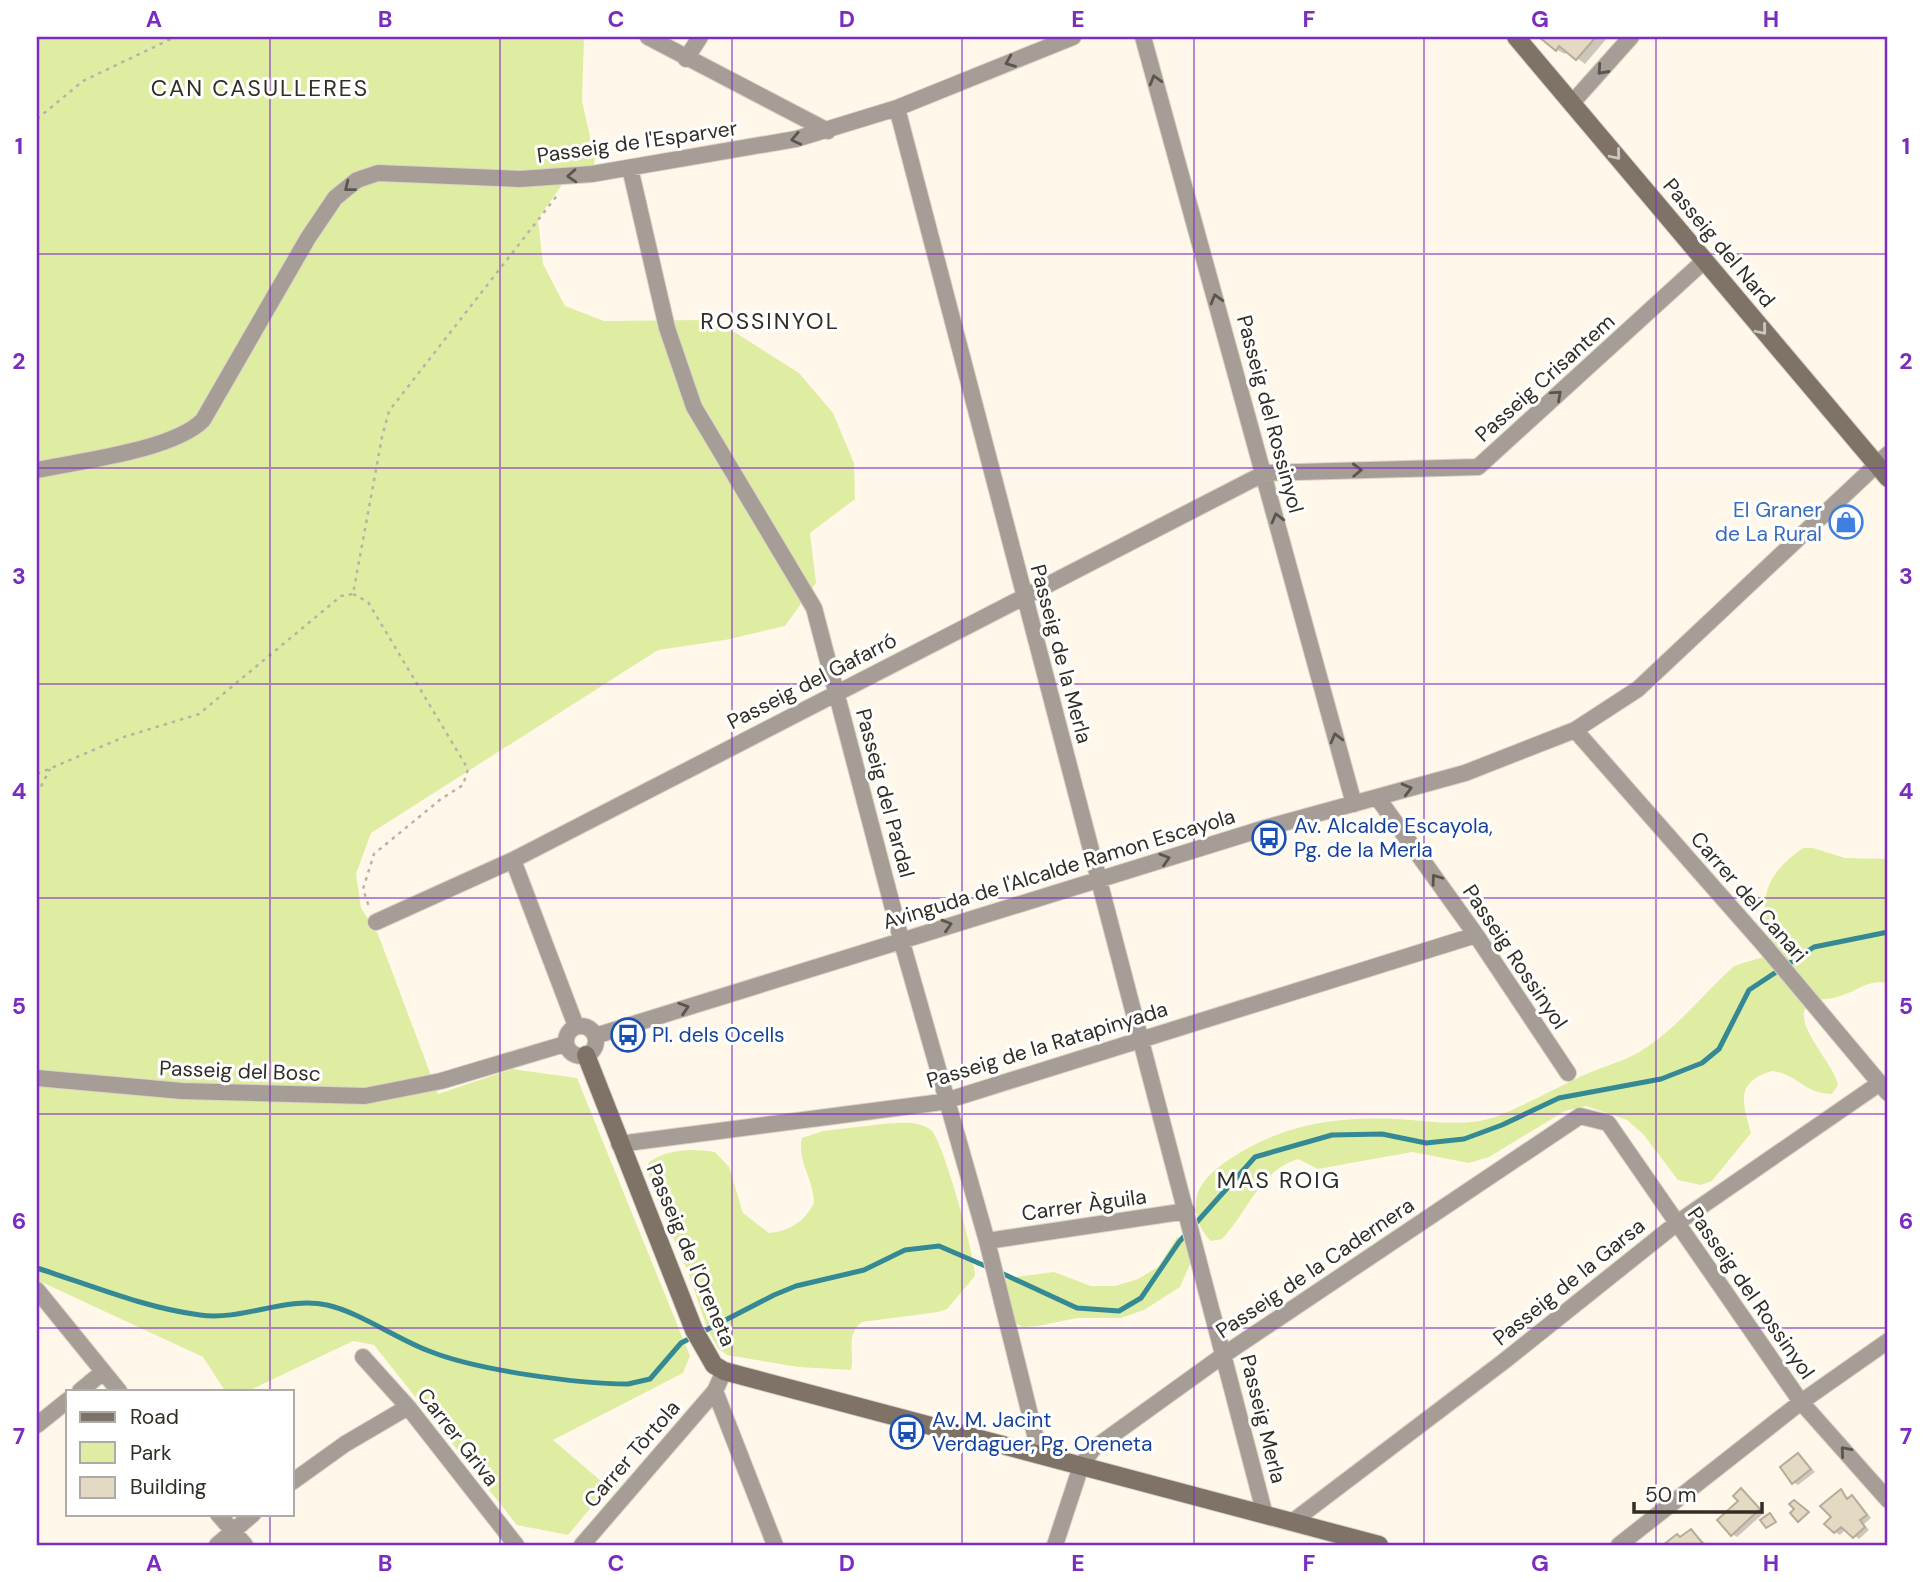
<svg xmlns="http://www.w3.org/2000/svg" width="1925" height="1582" viewBox="0 0 1925 1582" font-family="'DM Sans',sans-serif">
	<rect width="100%" height="100%" fill="#fff8ea"/>
	<!-- green -->
	<path fill="#dfeda3" d="M37,37h547l-2,64 13,57 -3,16 -24,2 -30,43 5,45 22,42 39,15 101,-1 31,13 63,40 34,40 21,50 1,36 -45,34 6,50 -31,43 -60,14 -67,10 -287,183 -15,41 5,34 17,26 60,160 74,-25 65,9 113,278 -7,17 -130,67 55,47 -40,48 -51,-10 -143,-180 -21,-4 -105,50h-23l-22,-34 -166,-77z
		M1803,848h10l32,10 43,1v124c-22,-4 -31,9 -51,14 -9,3 -20,1 -27,6 -23,16 25,61 28,82l-6,9c-28,0 -34,-20 -60,-23 -38,11 -29,33 -21,62l-39,48 -11,4 -23,-5 -35,-46 -16,-14 -41,-14 -21,5 -76,46 -20,6 -57,-11 -94,17 -20,-10c-39,12 -50,53 -76,80l-11,2c-13,-12 -21,-35 -11,-53 10,-18 31,-30 48,-40 48,-26 95,-31 149,-29 33,2 69,9 101,-3 29,-12 58,-28 86,-41 22,-10 43,-14 63,-28 33,-22 57,-54 86,-80 13,-7 27,-6 39,-15 1,-12 -5,-20 -6,-31 -6,-34 10,-54 37,-73z
		M883,1124c14,-1 36,-4 48,6 12,10 45,129 44,146l-28,33 -9,3 -76,10c-17,13 -7,30 -11,48l-53,-3 -71,-12 -8,-6 -11,-18 -18,-54 -40,-94 -2,-20c18,-14 44,-15 67,-11l14,15 14,46 26,20c21,-2 36,-12 45,-30 0,-23 -18,-44 -12,-65l21,-7z
		M1177,1237h6l4,4 4,21 -11,25 -36,23 -23,8h-44l-39,8 -16,1 -9,-6 -8,-39 3,-4 46,-6 37,14h24l23,-7 20,-12z"/>
	<!-- shadow -->
	<path fill="#0003" d="M1542,37h66l-23,27 -18,-13 -2,3 -8,-4z
		M1798,1455l17,17 -17,13 -5,-3z
		M1742,1491l22,22 -27,24 -5,-3z
		M1841,1492l9,7 7,1 14,18 -7,6 5,6 -10,9 -13,-10 -6,6 -5,-3 -2,-15z
		M1692,1531l15,14h-42l12,-9 5,2z"/>
	<g fill="none" stroke-linecap="round" stroke-linejoin="round">
		<!-- stream -->
		<path stroke="#348995" stroke-width="5" d="M37,1268c53,17 108,40 163,47 43,6 85,-19 127,-10 32,7 70,34 102,46 47,19 148,33 199,33l22,-5 31,-36 93,-48 22,-9 68,-16 41,-20 34,-4 51,22
			M999,1272l78,36 42,3 22,-13 38,-56 76,-85 77,-22 50,-1 44,9 38,-4 38,-14 57,-27 102,-19 41,-16 17,-14 30,-59 65,-43 74,-15"/>
	</g>
	<!-- building -->
	<path fill="#e4d9c2" stroke="#b7ac97" stroke-width="2" d="M1539,37h57l-20,23 -17,-14 -3,5z
		M1798,1453l13,16 -19,15 -12,-17z
		M1741,1488l19,21 -29,27 -14,-16 21,-19 -5,-5z
		M1841,1489l6,10 5,-4 15,20 -7,5 5,7 -12,11 -12,-11 -7,6 -10,-9 7,-7 -11,-11z
		M1794,1500l15,12 -11,10 -8,-9 4,-4 -5,-5z
		M1770,1513l6,9 -10,6 -6,-8z
		M1691,1529l13,16h-41l14,-11 3,3z"/>
	<g fill="none" stroke-linecap="round" stroke-linejoin="round">
		<defs>
			<path id="street" d="M648,37l180,94
				M1143,37l211,767
				M686,59l14,-22
				M1572,103l59,-66
				M897,108l368,1407
				M630,168l37,160 27,79 120,201 87,331 86,302 53,214
				M37,470c43,-9 137,-20 166,-50l105,-182 27,-40 22,-18 21,-7 142,6 72,-5 204,-35 101,-31 176,-71
				M1575,730l189,215 124,148
				M1377,797l99,138 92,138
				M513,860l63,166
				M376,922l137,-62 752,-387 213,-6 226,-206
				M566 1041a15 15 0 1 1 30 0a15 15 0 1 1-30 0Z
				M595,1036l670,-208 200,-55 110,-43 63,-41 250,-235
				M37,1078l145,13 183,5 76,-15 124,-37
				M619,1144l323,-42 534,-167
				M987,1241l200,-30
				M37,1290l82,101
				M363,1357l45,50 108,138
				M80,1391l23,-19
				M715,1391l60,154
				M37,1425l31,-25
				M292,1482l53,-38 63,-37
				M218,1514l27,31
				M1292,1522l211,-160 174,-139 203,-140
				M217,1545l36,-31
				M582,1545l133,-154 9,-20
				M1055,1545l26,-79 12,-17 132,-95 355,-238 28,7 193,279 87,98
				M1619,1545l182,-143 87,-61"/>
			<path id="secondary" d="M1516,37l372,441
				M586,1055l108,275 20,35 10,6 655,174"/>
		</defs>
		<!-- street casing -->
		<use href="#street" stroke="#dad4c7" stroke-width="18"/>
		<!-- secondary casing -->
		<use href="#secondary" stroke="#dad4c7" stroke-width="20"/>
		<!-- path -->
		<path stroke="#b9b3a6" stroke-width="2.5" stroke-dasharray="3.5 5" stroke-linecap="butt" d="M37,119l46,-38 92,-44
			M353,594l15,8 100,167 -5,16 -22,14 -67,55 -11,35 6,18
			M37,774l87,-37 75,-23 142,-118 12,-2 29,-157 7,-26 170,-218
			M37,794l13,-25"/>
		<!-- street -->
		<use href="#street" stroke="#a69e96" stroke-width="16"/>
		<!-- secondary -->
		<use href="#secondary" stroke="#7f7368" stroke-width="18"/>
	</g>
	<!-- one-way arrows -->
	<defs><path id="oneway-chevron" d="M-2-3.5L2.5 0L-2 3.5" fill="none" stroke-width="1.6" stroke-linecap="round" stroke-linejoin="round" transform="scale(1.75)"/></defs>
	<g stroke="#5b554d">
		<use href="#oneway-chevron" transform="translate(1010 62) rotate(158)"/>
		<use href="#oneway-chevron" transform="translate(1602 70) rotate(132)"/>
		<use href="#oneway-chevron" transform="translate(1155 80) rotate(-106)"/>
		<use href="#oneway-chevron" transform="translate(796 139) rotate(168)"/>
		<use href="#oneway-chevron" transform="translate(572 176) rotate(176)"/>
		<use href="#oneway-chevron" transform="translate(349 187) rotate(142)"/>
		<use href="#oneway-chevron" transform="translate(1216 299) rotate(-106)"/>
		<use href="#oneway-chevron" transform="translate(1557 395) rotate(-42)"/>
		<use href="#oneway-chevron" transform="translate(1357 470) rotate(-2)"/>
		<use href="#oneway-chevron" transform="translate(1277 518) rotate(-105)"/>
		<use href="#oneway-chevron" transform="translate(1336 738) rotate(-105)"/>
		<use href="#oneway-chevron" transform="translate(1407 789) rotate(-15)"/>
		<use href="#oneway-chevron" transform="translate(1165 859) rotate(-17)"/>
		<use href="#oneway-chevron" transform="translate(1436 879) rotate(-126)"/>
		<use href="#oneway-chevron" transform="translate(947 925) rotate(-17)"/>
		<use href="#oneway-chevron" transform="translate(684 1008) rotate(-18)"/>
		<use href="#oneway-chevron" transform="translate(1845 1451) rotate(-131)"/>
	</g>
	<g stroke="#ccc7c3">
		<use href="#oneway-chevron" transform="translate(1616 155) rotate(50)"/>
		<use href="#oneway-chevron" transform="translate(1762 330) rotate(50)"/>
	</g>
	<!-- grid -->
	<path fill="none" stroke="#7b2cbf" stroke-width="2" stroke-opacity="0.55" d="M270,37v1354M500,37v1508M732,37v1508M962,37v1508M1194,37v1508M1424,37v1508M1656,37v1508M37,254h1851M37,468h1851M37,684h1851M37,898h1851M37,1114h1851M37,1328h1851M270,1514v31"/>
	<!-- icons -->
	<defs>
		<symbol id="shop-ring" viewBox="-11 -11 22 22"><circle r="9.5" fill="#fff" stroke="#3f7fe0" stroke-width="1.5"/><path d="M-5-2.5h2.3a2.7 3.5 0 0 1 5.4 0H5L5.5 6h-11ZM-1.5-2.5h3a1.5 2.3 0 0 0-3 0Z" fill="#3f7fe0"/></symbol>
		<symbol id="bus-ring" viewBox="-11 -11 22 22"><circle r="9.5" fill="#fff" stroke="#1a4fb4" stroke-width="1.5"/><path d="M-5-6H5V4H4V6H2V4H-2V6H-4V4H-5ZM-3.5-4V0h7V-4ZM-3.5 1.2v1.5H-2V1.2ZM2 1.2v1.5H3.5V1.2Z" fill="#1a4fb4"/></symbol>
	</defs>
	<g fill-rule="evenodd">
		<use href="#shop-ring" x="1827" y="503" width="38" height="38"/>
		<use href="#bus-ring" x="1250" y="819" width="38" height="38"/>
		<use href="#bus-ring" x="609" y="1016" width="38" height="38"/>
		<use href="#bus-ring" x="888" y="1413" width="38" height="38"/>
	</g>
	<g text-anchor="middle" stroke-width="6" stroke-linejoin="round" paint-order="stroke">
		<!-- street labels -->
		<g font-size="21" fill="#332e25" stroke="#fff">
			<text transform="translate(637 142) rotate(-8)" y="7">Passeig de l'Esparver</text>
			<text transform="translate(1719 243) rotate(50)" y="7">Passeig del Nard</text>
			<text transform="translate(1545 378) rotate(-42)" y="7">Passeig Crisantem</text>
			<text transform="translate(1270 414) rotate(75)" y="7">Passeig del Rossinyol</text>
			<text transform="translate(1061 654) rotate(75)" y="7">Passeig de la Merla</text>
			<text transform="translate(812 681) rotate(-27)" y="7">Passeig del Gafarró</text>
			<text transform="translate(885 793) rotate(75)" y="7">Passeig del Pardal</text>
			<text transform="translate(1059 869) rotate(-17)" y="7">Avinguda de l'Alcalde Ramon Escayola</text>
			<text transform="translate(1749 897) rotate(49)" y="7">Carrer del Canari</text>
			<text transform="translate(1515 957) rotate(56)" y="7">Passeig Rossinyol</text>
			<text transform="translate(1047 1045) rotate(-17)" y="7">Passeig de la Ratapinyada</text>
			<text transform="translate(240 1071) rotate(2)" y="7">Passeig del Bosc</text>
			<text transform="translate(1084 1205) rotate(-8)" y="7">Carrer Àguila</text>
			<text transform="translate(691 1255) rotate(67)" y="7">Passeig de l'Oreneta</text>
			<text transform="translate(1315 1268) rotate(-34)" y="7">Passeig de la Cadernera</text>
			<text transform="translate(1569 1282) rotate(-39)" y="7">Passeig de la Garsa</text>
			<text transform="translate(1751 1293) rotate(55)" y="7">Passeig del Rossinyol</text>
			<text transform="translate(1263 1419) rotate(76)" y="7">Passeig Merla</text>
			<text transform="translate(458 1437) rotate(52)" y="7">Carrer Griva</text>
			<text transform="translate(632 1454) rotate(-49)" y="7">Carrer Tòrtola</text>
		</g>
		<!-- shop labels -->
		<g font-size="21" fill="#366cbe" stroke="#fff" text-anchor="end">
			<text x="1822" y="517">El Graner<tspan x="1822" dy="24">de La Rural</tspan></text>
		</g>
		<!-- transit labels -->
		<g font-size="21" fill="#164399" stroke="#fff" text-anchor="start">
			<text x="1294" y="833">Av. Alcalde Escayola,<tspan x="1294" dy="24">Pg. de la Merla</tspan></text>
			<text x="652" y="1042">Pl. dels Ocells</text>
			<text x="932" y="1427">Av. M. Jacint<tspan x="932" dy="24">Verdaguer, Pg. Oreneta</tspan></text>
		</g>
		<!-- neighbourhood labels -->
		<g font-size="23" letter-spacing="2" fill="#332e25" stroke="#fff">
			<text x="260" y="96">CAN CASULLERES</text>
			<text x="770" y="329">ROSSINYOL</text>
			<text x="1279" y="1188">MAS ROIG</text>
		</g>
	</g>
	<!-- border -->
	<rect width="1925" height="1582" fill="none" stroke="#ffffff" stroke-width="77"/>
	<!-- legend -->
	<rect x="66" y="1390" width="228" height="126" fill="#ffffff" stroke="#adaba8" stroke-width="2"/>
	<rect x="80" y="1412" width="35" height="10" fill="#7f7368" stroke="#adaba8" stroke-width="2"/>
	<text x="130" y="1424" font-size="21" fill="#332e25">Road</text>
	<rect x="80" y="1442" width="35" height="21" fill="#dfeda3" stroke="#adaba8" stroke-width="2"/>
	<text x="130" y="1460" font-size="21" fill="#332e25">Park</text>
	<rect x="80" y="1477" width="35" height="21" fill="#e4d9c2" stroke="#adaba8" stroke-width="2"/>
	<text x="130" y="1494" font-size="21" fill="#332e25">Building</text>
	<!-- scale -->
	<path d="M1634 1502v10h128v-10" fill="none" stroke="#332e25" stroke-width="3.5"/>
	<text x="1645" y="1502" font-size="21" fill="#332e25" stroke="#ffffff" stroke-width="5" paint-order="stroke">50 m</text>
	<rect x="38" y="38" width="1848" height="1506" fill="none" stroke="#7b2cbf" stroke-width="2.5"/>
	<g font-size="23" text-anchor="middle" font-weight="bold" fill="#7b2cbf">
		<text x="154" y="27">A</text>
		<text x="385" y="27">B</text>
		<text x="616" y="27">C</text>
		<text x="847" y="27">D</text>
		<text x="1078" y="27">E</text>
		<text x="1309" y="27">F</text>
		<text x="1540" y="27">G</text>
		<text x="1771" y="27">H</text>
		<text x="19" y="154">1</text>
		<text x="1906" y="154">1</text>
		<text x="19" y="369">2</text>
		<text x="1906" y="369">2</text>
		<text x="19" y="584">3</text>
		<text x="1906" y="584">3</text>
		<text x="19" y="799">4</text>
		<text x="1906" y="799">4</text>
		<text x="19" y="1014">5</text>
		<text x="1906" y="1014">5</text>
		<text x="19" y="1229">6</text>
		<text x="1906" y="1229">6</text>
		<text x="19" y="1444">7</text>
		<text x="1906" y="1444">7</text>
		<text x="154" y="1571">A</text>
		<text x="385" y="1571">B</text>
		<text x="616" y="1571">C</text>
		<text x="847" y="1571">D</text>
		<text x="1078" y="1571">E</text>
		<text x="1309" y="1571">F</text>
		<text x="1540" y="1571">G</text>
		<text x="1771" y="1571">H</text>
	</g>
</svg>
